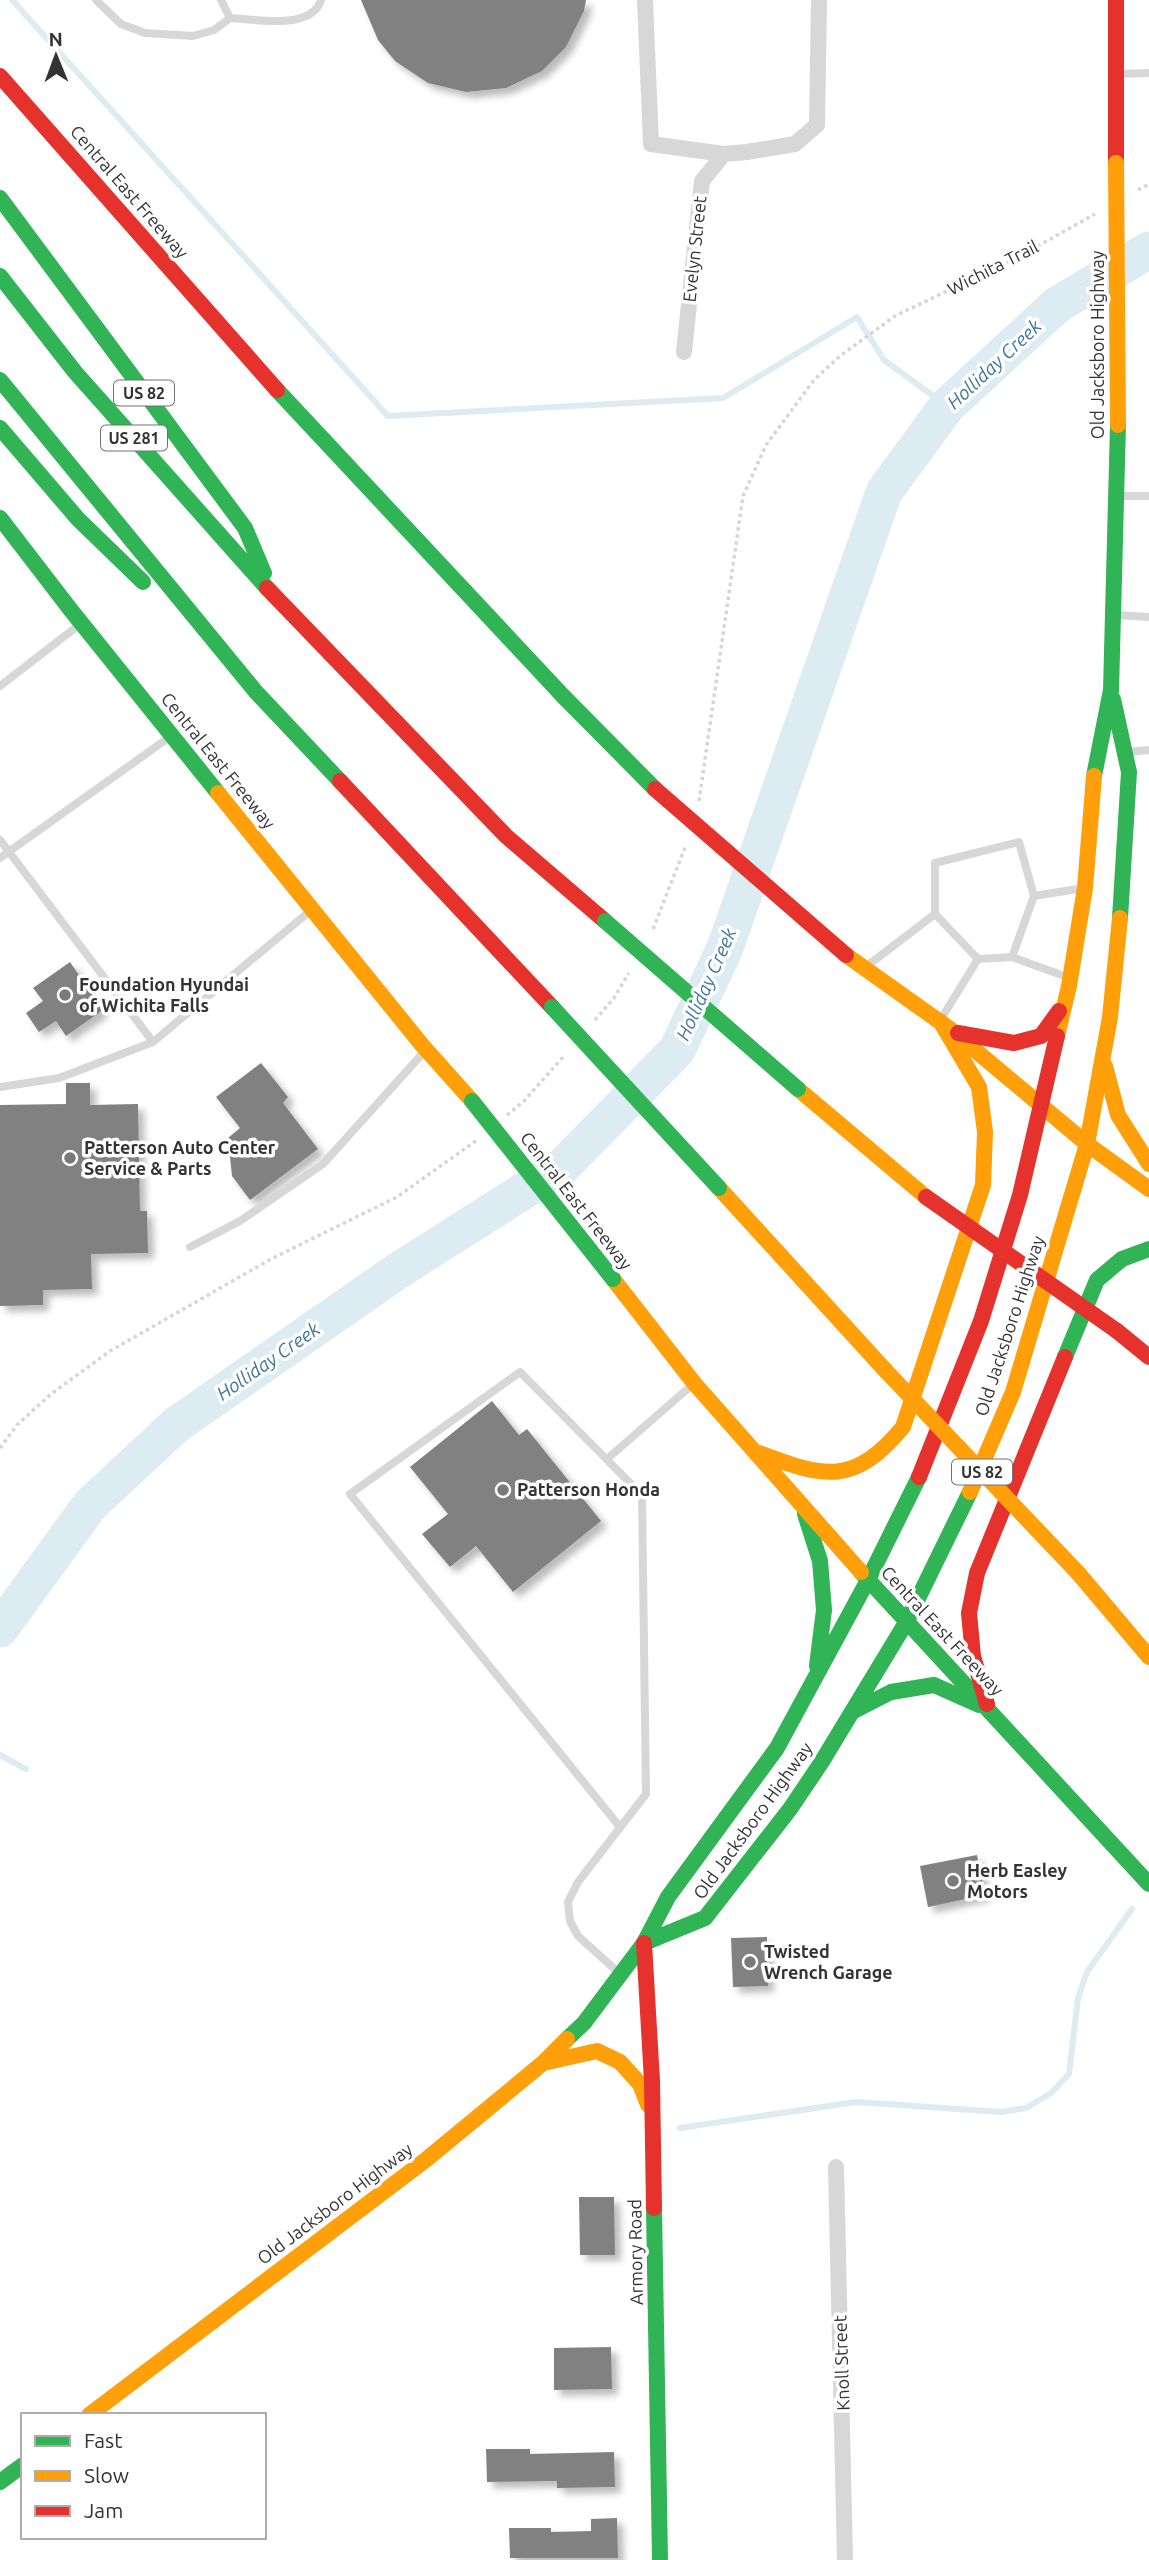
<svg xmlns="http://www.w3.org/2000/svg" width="1149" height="2560" viewBox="0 0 1149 2560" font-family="Ubuntu,sans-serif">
	<defs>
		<filter id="shadow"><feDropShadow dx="6" dy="6" stdDeviation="3.5" flood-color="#0004"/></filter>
	</defs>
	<rect width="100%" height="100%" fill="#fff"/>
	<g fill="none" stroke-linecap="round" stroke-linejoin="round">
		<!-- stream -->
		<path stroke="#ddebf3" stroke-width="6" d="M12,0l376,416 335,-18 134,-81 27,43 63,46
			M0,1755l26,14
			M680,2128l176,-26 145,10 25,-4 25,-15 18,-19 9,-76 9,-26 45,-63"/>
		<!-- river -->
		<path stroke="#ddebf3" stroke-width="37" d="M0,1629l90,-124 86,-80 223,-155 164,-104 114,-116 48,-102 159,-456 63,-86 110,-101 92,-55"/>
	</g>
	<!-- building -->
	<path fill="#818181" filter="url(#shadow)" d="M361,0h225l-2,11 -18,36 -24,24 -36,17 -40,4 -38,-9 -33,-22 -17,-21z
		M70,962l33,48 -37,26 -10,-15 -17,11 -13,-19 17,-12 -10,-13z
		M261,1063l27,34 -5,6 35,46 -68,51 -18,-24 -4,-38 12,-10 -24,-31z
		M66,1083h24v22l48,-1 2,107h7l1,42 -57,1 1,35 -49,1v15l-43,1v-201l66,-1z
		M492,1401l27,34 8,-6 74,92 -88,71 -37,-46 -26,21 -28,-33 26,-20 -38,-47z
		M977,1855l8,40 -57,12 -8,-41z
		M767,1937l1,49 -35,1 -2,-49z
		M579,2197h35l1,58h-35z
		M611,2347l1,42 -58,1v-42z
		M486,2449h44v5l84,-2 1,35 -58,1v-7l-70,1z
		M617,2518l1,40h-108l-1,-30h42v4l40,-1v-12z"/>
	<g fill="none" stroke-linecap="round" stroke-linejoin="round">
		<!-- path -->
		<path stroke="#d6d6d6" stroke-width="3.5" stroke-dasharray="3.5 3.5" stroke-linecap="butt" d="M1138,190l11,-6
			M699,801l44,-305 23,-51 48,-65 26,-24 55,-40 125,-60 75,-42
			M653,929l33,-84
			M595,1020l19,-22 15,-25
			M507,1115l17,-14 41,-46
			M0,1448l17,-23 34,-31 59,-43 161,-92 126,-62 80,-57"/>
		<!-- lane -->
		<path stroke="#d7d7d7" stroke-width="8" d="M96,0l25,24 24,9 48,3 21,-6 16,-12
			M221,0l9,18c26,1 81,13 91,-18
			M1117,74l32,-1
			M1119,496h30
			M1116,615l33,2
			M0,686l79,-61
			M1128,752l21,-2
			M0,840l153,202
			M0,858l171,-122
			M935,914l43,45 34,-2 22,-61
			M1012,957l55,20
			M867,966l68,-52v-51l84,-21 15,54 50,-8
			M941,1019l37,-60
			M0,1087l59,-9 94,-36 157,-131
			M190,1247l50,-26 83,-57 101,-112
			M607,1459l85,-74
			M618,1972l-40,-36 -8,-15 -2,-19 10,-20 68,-88 -4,-299 -122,-123 -170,122 270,333"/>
		<!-- street -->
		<path stroke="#d7d7d7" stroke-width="16" d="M645,0l6,144 73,10 23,-2 48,-8 22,-19 2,-125
			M684,352l18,-171 22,-27
			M836,2167l9,393"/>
		<!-- fast -->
		<path stroke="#30b455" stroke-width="16" d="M0,198l245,330 19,45
			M0,276l75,96 192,216
			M0,380l256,312 84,89
			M277,390l286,306 92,93
			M0,428l78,91 65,63
			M0,518l70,91 148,184
			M1113,699l16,73 -9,146
			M1094,776l17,-86 7,-265
			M1065,1357l32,-77 25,-21 27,-10
			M805,1514l15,47 4,49 -7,56
			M861,1572l288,312
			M852,1712l39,-20 43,-7 45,20
			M644,1943l61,-25 85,-109 31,-46 86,-142 63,-129
			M567,2039l17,-16 60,-80 24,-46 109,-149 91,-168 51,-103
			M654,2208l6,352
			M0,2482l23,-17"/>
		<!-- slow -->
		<path stroke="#ff9f0a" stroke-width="16" d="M218,793l204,252 50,56
			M846,955l104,74 137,115 62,45
			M1057,1036l12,-50 16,-98 9,-112
			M1105,1066l13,49 31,49
			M798,1089l128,108
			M719,1188l166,182
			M613,1279l81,104 167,189
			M759,1453c66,25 95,33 144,-26l80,-242 2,-53 -6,-45 -39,-66
			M970,1492l43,-100 74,-248 23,-127 10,-99
			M1079,1574l70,83
			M543,2063l54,-12 23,11 20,22 8,21
			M89,2415l339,-257 115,-95 24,-24"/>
		<!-- jam -->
		<path stroke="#e5322d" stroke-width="16" d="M1116,0v163
			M0,76l277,314
			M267,588l239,248 99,85
			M340,781l212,226
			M958,1033l56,10 27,-7 18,-25
			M1117,1331l32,26
			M919,1477l62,-156 39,-126 37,-159
			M987,1704l-14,-48 -4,-43 8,-40 88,-216
			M644,1943l8,138 2,127"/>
		<!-- fast-bridge -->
		<path stroke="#30b455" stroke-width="16" d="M605,921l193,168
			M552,1007l167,181
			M472,1101l141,178"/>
		<!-- slow-bridge -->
		<path stroke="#ff9f0a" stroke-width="16" d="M1116,163l2,262
			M885,1370l194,204"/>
		<!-- jam-bridge -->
		<path stroke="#e5322d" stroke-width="16" d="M655,789l191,166
			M926,1197l191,134"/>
	</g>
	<!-- markers -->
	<g fill="#7a7a7a" stroke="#fff" stroke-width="2.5">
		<circle cx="65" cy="995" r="7"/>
		<circle cx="70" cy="1158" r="7"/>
		<circle cx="503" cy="1490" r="7"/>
		<circle cx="953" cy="1881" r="7"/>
		<circle cx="750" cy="1962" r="7"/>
	</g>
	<g text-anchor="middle" stroke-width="7" stroke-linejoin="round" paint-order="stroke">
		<!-- shield labels -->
		<g fill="#fff" stroke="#707070" stroke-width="2">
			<rect x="114" y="380.5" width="60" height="25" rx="5"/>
			<rect x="101" y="425.5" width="66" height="25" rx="5"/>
			<rect x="952" y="1459.5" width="60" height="25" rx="5"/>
		</g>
		<g font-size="16" font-weight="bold" fill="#333">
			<text x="144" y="399">US 82</text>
			<text x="134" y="444">US 281</text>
			<text x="982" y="1478">US 82</text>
		</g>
		<!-- street labels -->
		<g font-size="18" fill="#333" stroke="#fff">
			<text transform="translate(129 192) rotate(49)" y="6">Central East Freeway</text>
			<text transform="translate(695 249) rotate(-84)" y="6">Evelyn Street</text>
			<text transform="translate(993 268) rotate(-27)" y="6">Wichita Trail</text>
			<text transform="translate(1098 345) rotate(-90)" y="6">Old Jacksboro Highway</text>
			<text transform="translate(218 761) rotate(51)" y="6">Central East Freeway</text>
			<text transform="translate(576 1201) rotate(52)" y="6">Central East Freeway</text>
			<text transform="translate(1010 1326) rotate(-72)" y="6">Old Jacksboro Highway</text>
			<text transform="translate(942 1631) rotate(47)" y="6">Central East Freeway</text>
			<text transform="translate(753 1821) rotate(-54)" y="6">Old Jacksboro Highway</text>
			<text transform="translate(335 2204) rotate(-37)" y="6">Old Jacksboro Highway</text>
			<text transform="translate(636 2252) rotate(-91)" y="6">Armory Road</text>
			<text transform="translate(842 2363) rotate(-92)" y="6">Knoll Street</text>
		</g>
		<!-- poi labels -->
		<g font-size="18" font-weight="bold" fill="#333" stroke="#fff" text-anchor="start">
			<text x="79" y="991">Foundation Hyundai<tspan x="79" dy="21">of Wichita Falls</tspan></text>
			<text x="84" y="1154">Patterson Auto Center<tspan x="84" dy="21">Service &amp; Parts</tspan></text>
			<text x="517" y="1496">Patterson Honda</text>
			<text x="967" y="1877">Herb Easley<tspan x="967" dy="21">Motors</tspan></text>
			<text x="764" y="1958">Twisted<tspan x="764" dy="21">Wrench Garage</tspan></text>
		</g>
		<!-- water labels -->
		<g font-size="19" font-style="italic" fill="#3f7597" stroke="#fff">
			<text transform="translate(994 364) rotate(-43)" y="7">Holliday Creek</text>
			<text transform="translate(706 984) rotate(-66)" y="7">Holliday Creek</text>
			<text transform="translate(268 1361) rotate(-35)" y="7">Holliday Creek</text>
		</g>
	</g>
	<!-- legend -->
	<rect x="21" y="2413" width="245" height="126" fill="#ffffff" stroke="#adadad" stroke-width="2"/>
	<rect x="35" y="2436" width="35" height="10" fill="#30b455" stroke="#adadad" stroke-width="2"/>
	<text x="84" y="2448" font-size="21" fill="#333333">Fast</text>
	<rect x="35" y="2471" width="35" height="10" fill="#ff9f0a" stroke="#adadad" stroke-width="2"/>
	<text x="84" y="2483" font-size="21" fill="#333333">Slow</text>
	<rect x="35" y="2506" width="35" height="10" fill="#e5322d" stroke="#adadad" stroke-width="2"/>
	<text x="84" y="2518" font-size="21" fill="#333333">Jam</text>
	<!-- north arrow -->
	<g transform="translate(56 56) rotate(359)" stroke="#ffffff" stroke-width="5" paint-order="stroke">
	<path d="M0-5L12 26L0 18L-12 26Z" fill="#333333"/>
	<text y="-10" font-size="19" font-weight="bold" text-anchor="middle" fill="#333333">N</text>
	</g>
</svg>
